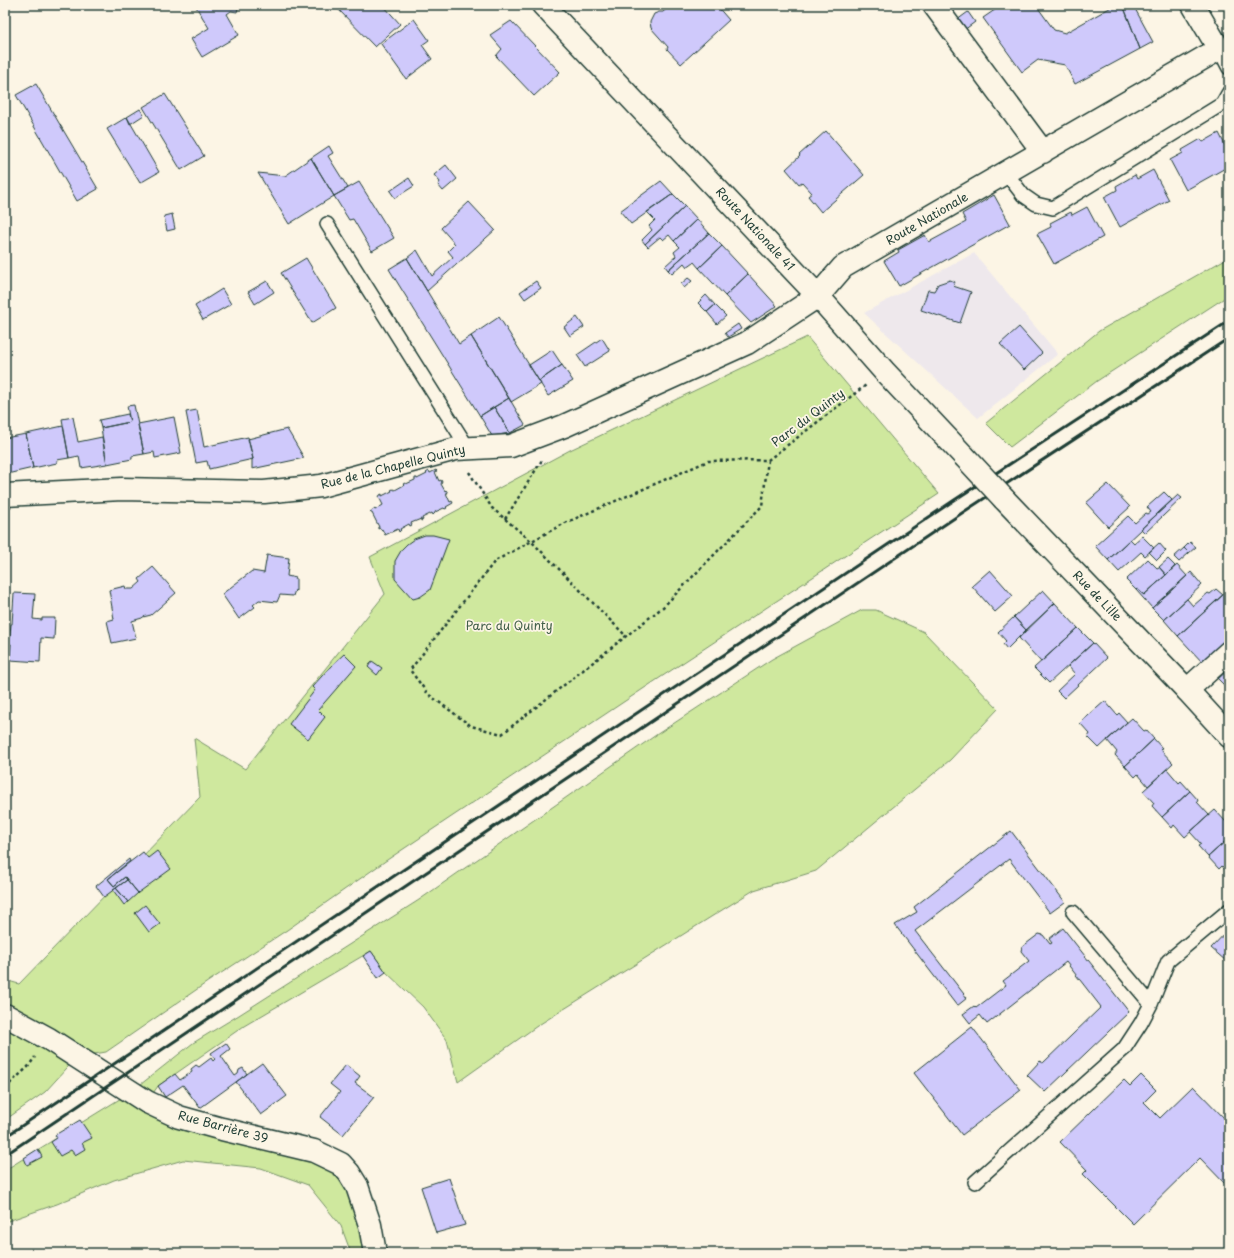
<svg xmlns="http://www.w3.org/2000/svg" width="1234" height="1258" viewBox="0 0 1234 1258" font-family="'Playpen Sans',sans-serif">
	<rect width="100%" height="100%" fill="#fcf5e5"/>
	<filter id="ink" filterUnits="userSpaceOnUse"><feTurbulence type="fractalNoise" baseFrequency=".025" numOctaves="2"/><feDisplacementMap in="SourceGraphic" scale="8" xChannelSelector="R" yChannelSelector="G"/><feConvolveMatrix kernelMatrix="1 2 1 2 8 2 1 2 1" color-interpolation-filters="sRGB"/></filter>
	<g filter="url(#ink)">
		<!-- built -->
		<path fill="#eee8ec" d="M974,253l84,101 -80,64 -114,-105z"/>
		<!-- green -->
		<path fill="#cfe89e" stroke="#779269" d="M1229,257v38l-132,86 -87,66 -24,-24 113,-92z
			M807,337l132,157 -290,191 -265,177 -97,68 -78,51 -103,71 -29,5 -32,35 -40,28v-140l14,4 181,-187 -6,-59 51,31 140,-175 -15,-37 200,-107z
			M862,610h14l48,22 74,77 -48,51 -134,111 -62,19 -217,136 -79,56 -11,-42 -24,-33 -37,-35 -15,-21 -127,75 -86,60 -11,16 194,62 34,89h-24l-10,-27 -33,-41 -47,-17 -78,-8 -69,20 -57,24 -52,18v-52l126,-78 62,-49 46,-28 180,-115 237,-165 116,-76z"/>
		<!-- building -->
		<path fill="#cfc9fb" stroke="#1f3d34" d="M195,5h44l-2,7 -6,-1 -4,3 12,21 -37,22 -11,-18 18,-11z
			M340,5h43l17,19 -25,23 -38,-39z
			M671,5h45l13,15 -48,44 -14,-15 1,-2 -17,-19 -1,-6 4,-8 5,-2h4z
			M1002,5h34l18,25 11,3 50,-28h8l17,44 -65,35 -10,-19 -27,-5 -16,12 -39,-54z
			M1123,5h10l20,37 -13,7z
			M968,12l7,10 -15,11 -7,-10z
			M414,19l15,21 -7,5 10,14 -26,20 -25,-35z
			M511,21l49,51 -26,24 -38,-40 6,-7 -12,-14z
			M36,84l62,105 -21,12 -61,-106z
			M165,94l39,62 -23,14 -38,-63z
			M140,109l4,6 -14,9 -3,-7z
			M127,117l32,55 -19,11 -33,-54z
			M826,131l38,44 -43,37 -13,-16 4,-3 -10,-11 -3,2 -13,-15 14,-13 -1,-1z
			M1219,133l10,20v13l-43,24 -16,-30 13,-7 -1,-3 19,-11 2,3z
			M329,146l4,7 -5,3 20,32 -14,8 -23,-38z
			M311,158l23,38 -45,28 -31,-51 27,3z
			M446,165l11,14 -14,12 -5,-6 2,-3 -6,-7z
			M1153,170l16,30 -49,27 -16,-30 13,-7 -1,-4 19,-11 2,4z
			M409,178l5,8 -19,12 -5,-7z
			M661,181l12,13 -42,30 -11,-13z
			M359,182l35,56 -22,13 -19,-32 -4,1 -15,-24z
			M673,194l12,12 -40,38 -3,-4 10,-10 -3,-4 6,-6 -8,-8z
			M994,195l16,29 -111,62 -15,-25 15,-9 -1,-2 27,-15 4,7 37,-20 -4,-8z
			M469,202l26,28 -68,61 -20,-33 10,-8 15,26 21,-19 -5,-6 7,-7 -14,-16z
			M685,206l12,13 -23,22 -5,-6 -6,5 -3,-3 -12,10 -3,-3z
			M1087,207l16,30 -49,27 -17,-30 14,-7 -1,-4 21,-11 1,3z
			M172,214l3,15 -8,2 -3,-15z
			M697,219l12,14 -41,37 -3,-4 11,-10 -2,-4 6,-5 -6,-6z
			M709,233l13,13 -23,22 -5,-6 -7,5 -3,-4 -12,11 -4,-4z
			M722,246l26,28 -23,22 -26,-28z
			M306,258l30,50 -24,15 -31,-50z
			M407,258l52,86 12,-8 38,62 -29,18 -91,-147z
			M748,274l29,32 -26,17 -26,-27z
			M688,278l4,3 -8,7 -3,-4z
			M950,280l5,2 -2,4 18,6 -11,31 -39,-13 7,-20 6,1 4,-7z
			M267,281l7,11 -19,12 -7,-12z
			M536,281l5,7 -16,11 -5,-7z
			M222,289l9,15 -28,16 -8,-14z
			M706,295l9,10 -8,7 -9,-9z
			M715,305l11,11 -9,8 -10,-12z
			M499,317l42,67 -30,18 -40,-66z
			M577,317l7,10 -14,9 -6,-9z
			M738,324l3,5 -13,8 -3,-4z
			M1019,327l23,26 -18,17 -24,-26z
			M602,338l8,13 -25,16 -8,-12z
			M552,350l10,15 -23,16 -10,-16z
			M562,365l11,16 -25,15 -9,-15z
			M509,398l16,27 -15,8 -16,-26z
			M134,405l10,49 -12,2v3l-25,5 -6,-36 29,-6 -3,-16z
			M494,407l16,26 -18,3 -12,-20z
			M197,410l7,37 44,-10 5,22 -44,10 -2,-8 -11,2 -10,-51z
			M128,414l2,8 -29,6 -2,-8z
			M73,417l5,25 24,-5 5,27 -26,4 -2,-12 -10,2 -7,-39z
			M174,417l7,36 -26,5 -1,-6 -10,2 -6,-30z
			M63,426l6,32 -12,2v3l-24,5 -7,-34z
			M287,429l17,29 -52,11v-9l1,-1 -5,-20z
			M26,434l7,34 -26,6 -2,-10v-26z
			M436,470l1,1 -2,1 4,9 2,-1 1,2 -1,2 4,7 1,-1 2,3h-2l4,9 2,-1 1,2 -7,4 1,1 -2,1 -1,-1 -9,4v1l-2,2 -1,-2 -10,5 1,2 -2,1v-2l-10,4 1,2 -2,1 -1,-2 -9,5 1,1 -2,2 -1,-3 -13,6 -3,-6 -1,1 -1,-2 -2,1v-2h1l-7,-14h-1l-1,-1 5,-4v2l8,-5 -4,-8 1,-2 2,-1v2l10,-5 -1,-1 2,-1 2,1 9,-5 -1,-1 2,-1 1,1 9,-4v-2h2v1l10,-5 -1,-1 3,-2 1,2z
			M1108,484l22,23 -22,20 -22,-24z
			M1164,492l8,8 -64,60 -13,-14 33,-30 7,7 11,-10 2,1 3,-2 -4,-5z
			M1178,495l4,3 -37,35 -4,-4z
			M425,535h8l16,4 -19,51 -10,7 -7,2 -18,-20v-18l7,-12 5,-5 7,-5z
			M1142,536l12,12 -9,8 -4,-4 -22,20 -11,-12 22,-21 4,4z
			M1190,542l6,5 -7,6 -5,-5z
			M1159,543l7,8 -9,9 -8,-8z
			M1184,548l5,5 -10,9 -5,-5z
			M267,555l22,3 -2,18 9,2v13l-1,-1 -2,6 -13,-1 -3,7 -18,-2 -6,5 2,2 -16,12 -17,-25 30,-23 12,2z
			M1148,559l9,9 2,-1 7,8 -22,20 -7,-6 -1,1 -10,-10z
			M1168,559l7,7 -9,9 -7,-8z
			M1177,565l10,11 -35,32 -16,-18 1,-1 7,6z
			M153,567l23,26 -25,22 -8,2 -1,1 -10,3 4,17 -24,5 -5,-22 7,-2 -5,-29 16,-4 1,3h7l8,-7 -2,-3z
			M990,570l23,26 -18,16 -23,-26z
			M1191,572l11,13 -38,35 -12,-12z
			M1216,589l7,6 -45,41 -14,-16 23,-21 6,7 15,-13 2,1z
			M1229,589v50l-26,24 -25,-27z
			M1043,590l12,13 -29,27 -12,-13z
			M14,593l21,1 -2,25 9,1v-2h13l-1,21 -13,-1 -1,24 -30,-2 1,-16h-2l2,-20h1z
			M1055,603l23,25 -37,34 -22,-24z
			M1014,617l12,13 -19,19 -4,-5 3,-3 -8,-9z
			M1078,628l15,15 -44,40 -15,-15z
			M1093,643l14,15 -43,40 -7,-7 18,-17 -7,-8z
			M344,654l12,12 -38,44 7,7 -17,22 -19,-15 26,-34 -3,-3 19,-21z
			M372,661l10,7 -5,7 -9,-8z
			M1229,669v21l-11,-11z
			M1105,701l12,14 2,-2 8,9 -28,26 -11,-11 2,-3 -10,-11z
			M1132,718l12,13 2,-1 8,9 -29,27 -10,-11 2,-3 -10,-12z
			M1154,739l8,9 -2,1 13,14 -25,23 -10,-12 -3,3 -10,-11z
			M1167,769l12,14 2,-2 9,10 -28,26 -10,-11 2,-3 -11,-12z
			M1190,791l8,9 -1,2 12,13 -24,22 -11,-12 -2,3 -10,-11z
			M1215,810l12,13 2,-1v16l-21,19 -10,-11 3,-2 -11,-12z
			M1011,831l54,71 -15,11 -41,-54 -94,72 52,67 -10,8 -62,-81 22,-13 -3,-5z
			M1229,838v36l-7,-8 -3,3 -11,-12z
			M157,851l14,18 -33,24 -13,-16 -11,9 -6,-7 35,-27 5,6z
			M129,859l1,2 -22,18 6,7 11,-9 2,3 -23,17 -8,-11z
			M127,880l11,13 -10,9 -12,-14z
			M116,888l12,14 -4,3 -11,-15z
			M145,905l15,19 -11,8 -14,-19z
			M1063,928l66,84 -84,80 -18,-17 13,-14 3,2 58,-56 -35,-45 -79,62 -7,-9 -10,8 -7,-9 11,-8 2,2 30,-23 -3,-4 26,-20 -8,-10 1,-4 17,-13 4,1 7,9 2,-1 -3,-4z
			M1229,929v29l-3,3 -15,-13z
			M371,951l15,21 -8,6 -15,-22z
			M972,1027l49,63 -59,45 -48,-62z
			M226,1043l4,6 -9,7 14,20 3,-2 1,-4 4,-2 4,6 -47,34 -17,-23 -18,12 -7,-11 17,-12 5,6 12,-8 -1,-3 5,-4 3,2 12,-9 2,3 2,-2 -4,-6z
			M262,1063l25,33 -26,19 -25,-33z
			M346,1065l14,11 -5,7 19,14 -31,38 -23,-18 20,-25 -10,-8z
			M1141,1075l15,15 -12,12 16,16 33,-32 36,37v65l-29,-30 -67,66 -50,-50 4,-4 -27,-28 64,-62 6,6z
			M80,1120l12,18 -10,5 3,6 -10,6 -4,-5 -11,6 -9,-14 6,-4 -2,-3z
			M38,1149l4,8 -15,8 -3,-7z
			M449,1178l16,47 -29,8 -15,-46z"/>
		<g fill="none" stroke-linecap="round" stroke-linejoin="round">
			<defs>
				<path id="service" d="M1219,49l10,19
					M1006,173l17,22 13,9 17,4 169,-104 7,-12
					M327,224l141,224
					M1073,912l78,92
					M975,1182l149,-133 17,-26 10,-19 17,-43 61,-51"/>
				<path id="minor" d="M934,5l109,147
					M5,495l117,-6 142,3 57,-6 135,-37 55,-3 53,-20 183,-83 71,-47 25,-29 376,-218 -26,-44
					M1187,690l42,-38
					M5,1015l44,24 98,63 32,15 43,12 92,22 27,13 8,9 8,13 13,39 5,28"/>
				<path id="secondary" d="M543,5l275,291 66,75 80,85
					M1004,499l183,191 42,46"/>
			</defs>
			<!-- service casing -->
			<use href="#service" stroke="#1f3d34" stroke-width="16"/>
			<!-- minor casing -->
			<use href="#minor" stroke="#1f3d34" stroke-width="25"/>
			<!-- secondary casing -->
			<use href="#secondary" stroke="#1f3d34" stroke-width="25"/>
			<!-- path -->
			<path stroke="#1f3d34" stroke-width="2.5" stroke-dasharray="3 3" stroke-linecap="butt" d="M768,460l-6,46 -99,101 -161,127 -31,-8 -43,-32 -18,-24 85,-109 70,-38 143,-62 60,-1 98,-75
				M469,472l23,36 39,33 95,95
				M505,519l37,-59
				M5,1088l23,-21 7,-10"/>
			<!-- service -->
			<use href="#service" stroke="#fcf5e5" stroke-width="13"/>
			<!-- minor -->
			<use href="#minor" stroke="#fcf5e5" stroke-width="22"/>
			<!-- secondary -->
			<use href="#secondary" stroke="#fcf5e5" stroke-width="22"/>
			<!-- rail -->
			<path stroke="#1f3d34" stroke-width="3" d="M5,1137l948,-636 276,-180
				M5,1155l957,-642 267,-175"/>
			<defs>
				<path id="secondary-bridge" d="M964,456l40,43"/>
			</defs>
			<!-- secondary-bridge casing -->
			<use href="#secondary-bridge" stroke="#1f3d34" stroke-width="25" stroke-linecap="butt"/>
			<!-- secondary-bridge -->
			<use href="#secondary-bridge" stroke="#fcf5e5" stroke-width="22"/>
		</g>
	</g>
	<g text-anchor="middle" stroke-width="3.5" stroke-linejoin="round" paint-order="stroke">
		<!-- street labels -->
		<g font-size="12" fill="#1f3d34" stroke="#fcf5e5">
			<text transform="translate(927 219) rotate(-30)" y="4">Route Nationale</text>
			<text transform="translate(755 229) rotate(47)" y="4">Route Nationale 41</text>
			<text transform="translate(808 418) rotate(-37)" y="4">Parc du Quinty</text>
			<text transform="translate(393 467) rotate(-14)" y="4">Rue de la Chapelle Quinty</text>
			<text transform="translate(1097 596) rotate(46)" y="4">Rue de Lille</text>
			<text transform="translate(223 1127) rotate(15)" y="4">Rue Barrière 39</text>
		</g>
		<!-- park labels -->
		<g font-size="12" fill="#425f49" stroke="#fcf5e5">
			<text x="509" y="630">Parc du Quinty</text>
		</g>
	</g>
	<!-- margin -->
	<rect width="1234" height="1258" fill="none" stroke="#fcf5e5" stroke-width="20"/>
	<rect x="10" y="10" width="1214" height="1238" fill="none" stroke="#1f3d34" stroke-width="1.5" filter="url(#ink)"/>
</svg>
